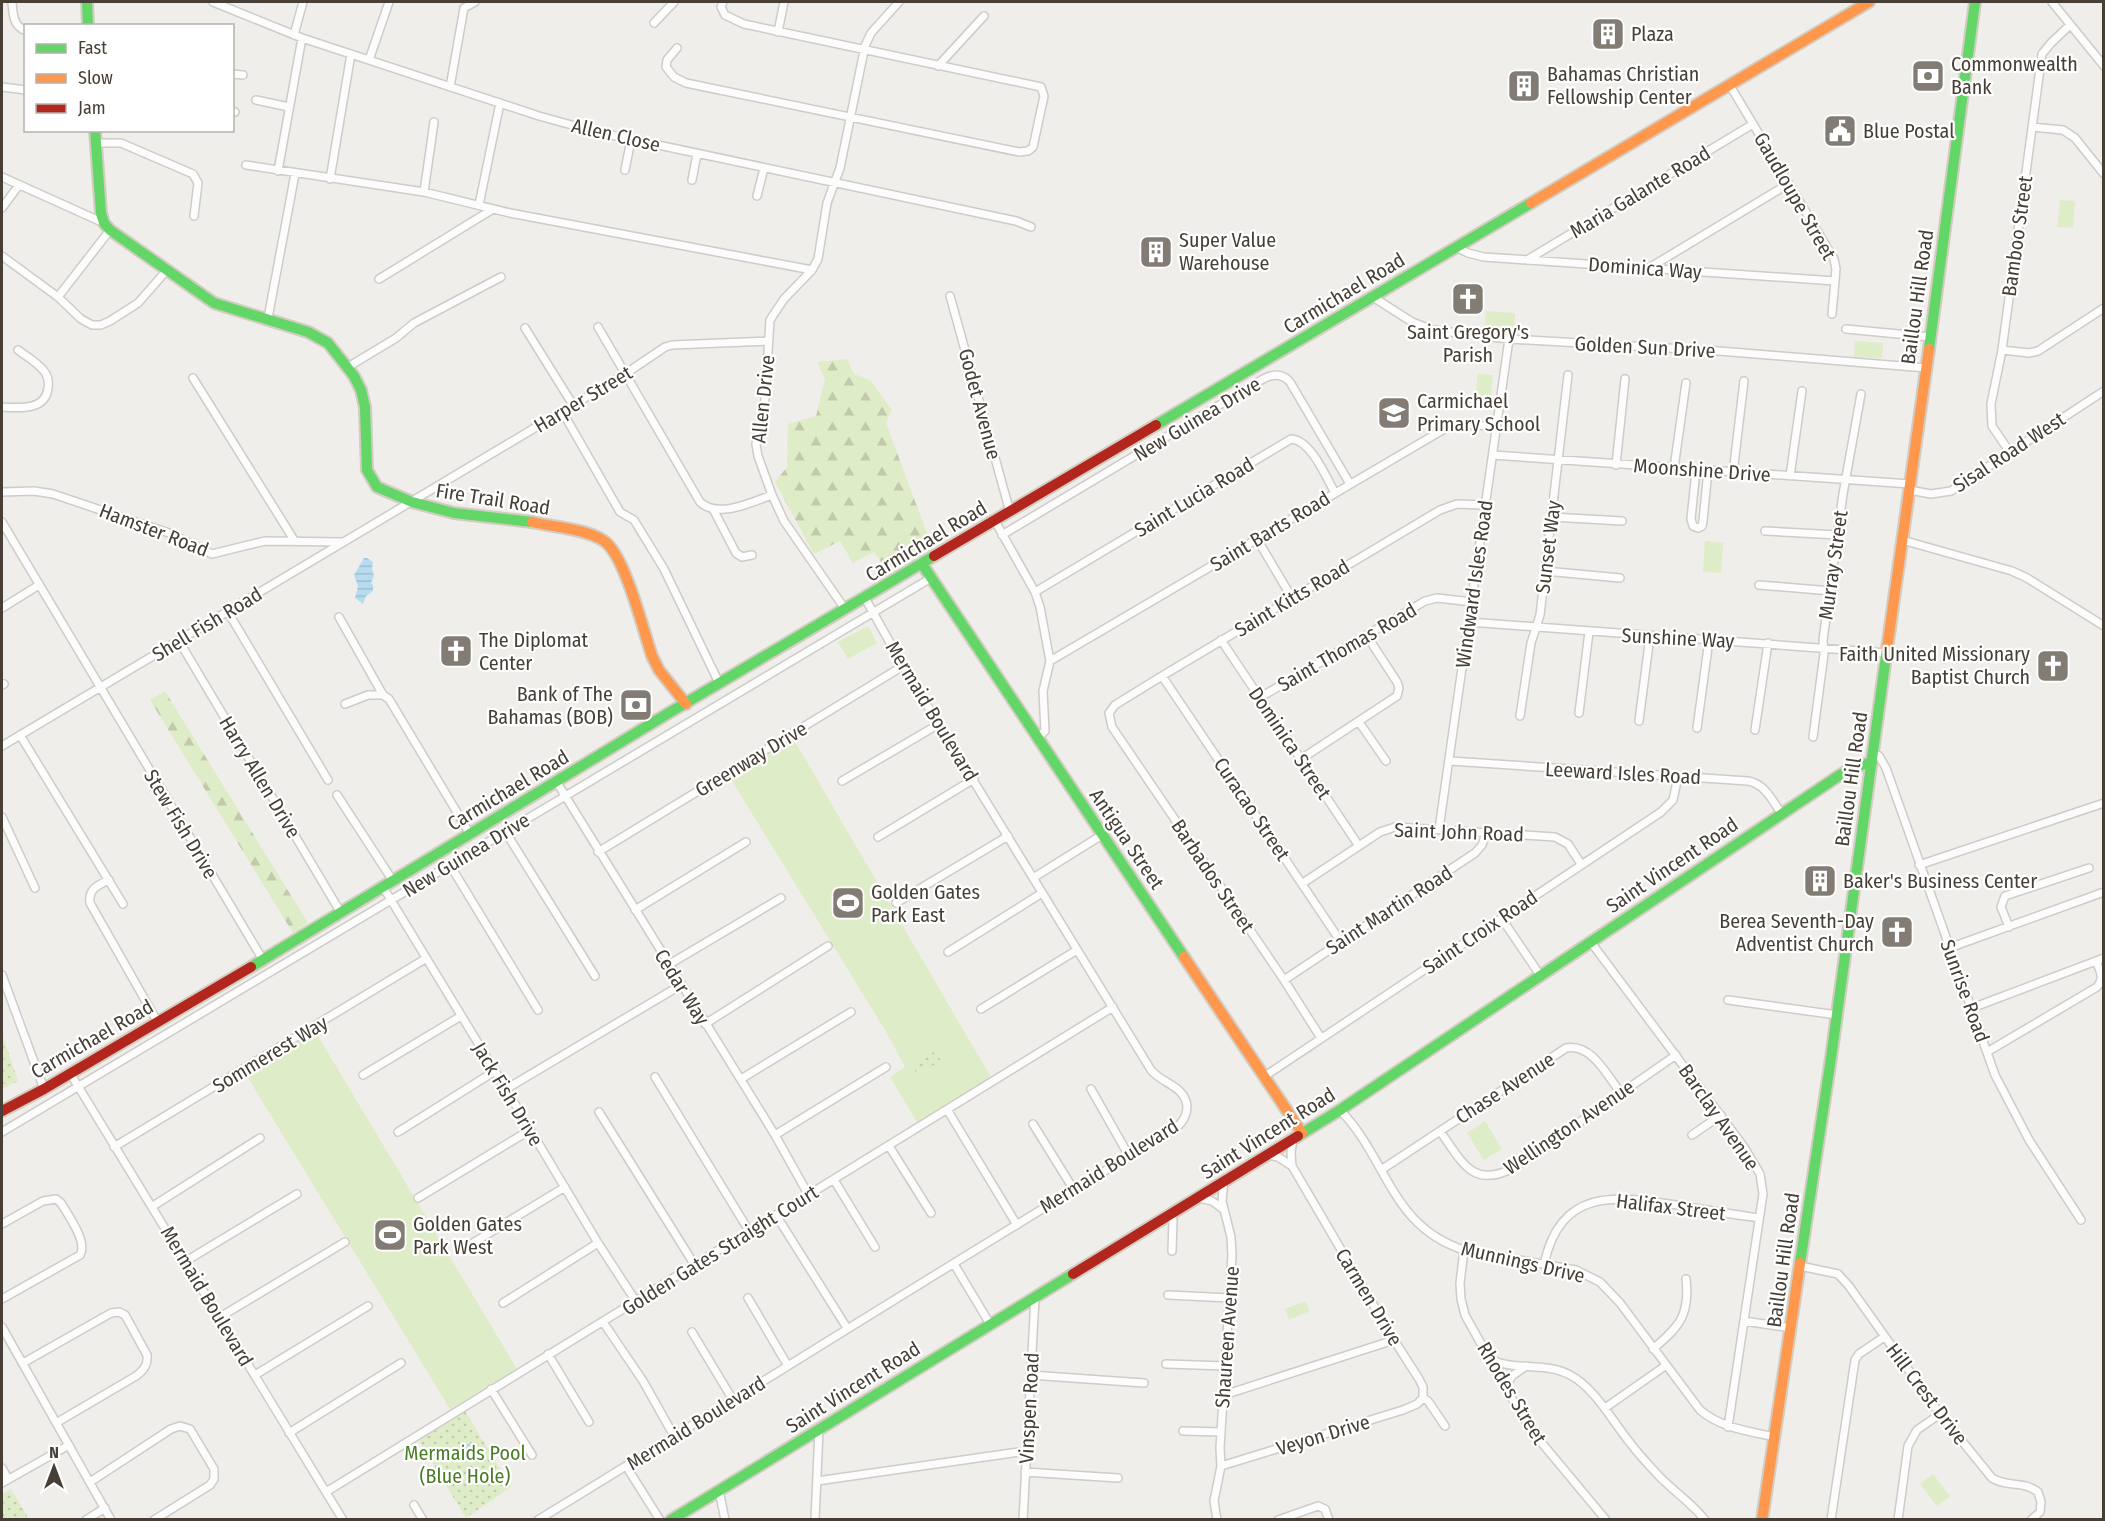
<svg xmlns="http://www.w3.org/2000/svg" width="2105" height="1521" viewBox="0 0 2105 1521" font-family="'Fira Sans Condensed',sans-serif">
	<defs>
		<pattern id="forest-firs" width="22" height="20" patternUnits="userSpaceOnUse" patternTransform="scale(1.5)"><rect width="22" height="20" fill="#dfecc8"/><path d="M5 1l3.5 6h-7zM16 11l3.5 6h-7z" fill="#c1cbac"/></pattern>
		<pattern id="park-dots" width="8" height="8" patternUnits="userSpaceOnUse" patternTransform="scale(1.5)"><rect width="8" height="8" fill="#dfecc8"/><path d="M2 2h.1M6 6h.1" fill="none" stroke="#c1cbac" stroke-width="1.8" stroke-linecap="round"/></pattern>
		<pattern id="water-rules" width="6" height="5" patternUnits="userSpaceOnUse" patternTransform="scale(1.5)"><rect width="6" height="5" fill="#b7dcf1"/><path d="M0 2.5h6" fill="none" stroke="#9fbecf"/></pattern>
	</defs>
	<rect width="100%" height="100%" fill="#f0eeea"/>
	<!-- grass -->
	<path fill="#dfecc8" d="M2060,200l15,1 -2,27 -16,-1z
		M1486,311l29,2 -1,16 -29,-2z
		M1855,341l28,2 -1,15 -28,-1z
		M1478,374l15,1 -3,28 -15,-1z
		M1705,541l18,2 -2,30 -18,-1z
		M868,626l9,17 -29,16 -10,-17z
		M793,738l199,341 -74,45 -28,-47 15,-10 -20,-37 -156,-254z
		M315,1031l202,338 -67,40 -205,-336z
		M1485,1121l17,28 -18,11 -17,-27z
		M1305,1301l5,10 -21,9 -4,-11z
		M1933,1474l17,22 -13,10 -17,-22z"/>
	<!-- forest -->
	<path fill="url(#forest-firs)" d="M847,359l7,15 16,6 22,30 -6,13 45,121 -43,28 -14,-20 -21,11 -13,-22 -26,13 -39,-72 12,-15 1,-43 28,-8 9,-37 -8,-17z
		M165,691l143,232 -15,10 -143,-233z"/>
	<!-- park -->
	<path fill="url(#park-dots)" d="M2,1034l16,47 -16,8z
		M936,1051l5,10 -24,13 -6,-10z
		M465,1411l46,76 -45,31 -47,-77z
		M11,1489l18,30h-27v-25z"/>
	<!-- water -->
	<path fill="url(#water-rules)" d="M364,558h3l6,4 -1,6 2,8 -3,7 2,2v6l-7,5 -3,8 -8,-6 3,-12 -4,-11z
		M468,1444c7,2 9,4 12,10l-4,5 -8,2 -8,-6 1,-9z"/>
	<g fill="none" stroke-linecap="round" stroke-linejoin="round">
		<defs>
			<path id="street" d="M12,2c1,12 1,24 14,29
				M213,2l89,36 237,78 58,16 419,89 15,6
				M2052,2l52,64
				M654,23l20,-21
				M778,32l6,-30
				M294,35l9,-33
				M677,48l-10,12 -1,7 8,10 12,6 333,69 9,-1 5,-4 11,-51 -3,-9 -297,-63 -19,-9 -4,-8 2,-5
				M369,60l20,-58
				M938,66l46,-50
				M232,74l11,1
				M1729,84l105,175 2,10 -4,45
				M2,87l24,3
				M450,87l14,-79 11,-6
				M256,100l33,7
				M232,111l3,1
				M2032,127l31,3 12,8 29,36
				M96,143h25l72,31 5,9 -4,33
				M246,165l178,27 86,21 302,57
				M625,170l6,-30
				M278,171l24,-133
				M2,177l102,46
				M330,179l21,-125
				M692,180l5,-26
				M424,192l10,-70
				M757,196l7,-28
				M479,205l21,-102
				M2,208l17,-23
				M1456,247l12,6 16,4 351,24
				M2,256l56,41 23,22 11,6h9l9,-4 28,-18 29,-33
				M1527,260l226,-136
				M1649,268l139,-84
				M379,279l114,-70
				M950,296l60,216
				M58,297l52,-67
				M1373,297l39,25 21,8 76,9 210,12 207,17
				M268,318l27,-144
				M598,327l102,175c18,17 52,0 72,-7
				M525,328l48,77
				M1846,329l84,8
				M2002,350l27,3 9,-2 66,-43
				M348,367l48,-29 18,-15 87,-46
				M193,378l101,162
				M2,407c16,1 44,4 46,-19 1,-6 0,-12 -4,-17 -7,-9 -18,-15 -26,-21
				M562,411l58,101 14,8 30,49 55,114
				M2011,454l-19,-28 -1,-22 11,-54 40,-296 9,-11 19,-18
				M1493,455l417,29
				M1616,465l9,-86
				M1674,468l12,-85
				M1696,470l-5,49 2,7 5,2 4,-2 1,-5 5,-51
				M1733,473l11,-92
				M1790,476l12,-85
				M1909,490l22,4 20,-3 153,-100
				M2,492l32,-1 19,3 116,39 43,21 53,-13 78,1
				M713,509l23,44 6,4 10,-2
				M1552,517l70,4
				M995,521l40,71 5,15 10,54 -7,30 2,40 -8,7
				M2,522l261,438
				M1765,531l73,4
				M1002,535l261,-156c9,-5 19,-6 27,3l60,102
				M1257,539l35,59
				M1902,540l110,31 15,7 77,48
				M1545,571l75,7
				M1759,585l72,6
				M1035,592l256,-153c20,1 35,38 44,54
				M2,608l37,-23
				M845,609l-61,-88 -12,-26 -14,-39 -2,-12 8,-30 6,-94 14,-21 28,-29 6,-11 9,-56 13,-35 25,-122 6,-13 28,-31
				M228,612l100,168
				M339,617l44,78 6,4 81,135
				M1469,622l418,31
				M1221,640l138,206
				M179,641l162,272
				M1050,661l396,-233c16,-7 33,-3 51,0
				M1162,676l179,266
				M2,685l2,-1
				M1259,698l166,-97 12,-3 35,4
				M345,704l23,-9h15
				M1579,713l10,-81
				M1520,716l11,-73 9,-28 28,-240
				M1639,721l11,-85
				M1359,722l27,39
				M1697,728l12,-88
				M1755,730l13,-87
				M20,735l103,169
				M1813,737l11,-83 -1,-14 20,-146 18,-100
				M2,746l623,-372 40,-27 7,-2 96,-4
				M1873,753l6,3 7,12 109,307 34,65 52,80
				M1301,759l96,-63 2,-8 -2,-6 -30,-46
				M1450,761l298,20c17,3 24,19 33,32
				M556,781l219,354 33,59
				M842,781l97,-57
				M337,795l56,86
				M2,817l33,71
				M1439,829l70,-490
				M505,831l90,145
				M878,837l96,-58
				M598,852l305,-186
				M450,865l88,145
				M1919,865l185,-62
				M1033,878l69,-43
				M109,880c-11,5 -21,9 -19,23l67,118
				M1303,883l77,-51 15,-5 160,10 13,7 13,20
				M383,887l123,202 92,154 37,57
				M896,903l112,-67
				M635,910l111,-68
				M1502,919l38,56
				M2009,927l-8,-20 4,-11 84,-28
				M1590,941l154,206 16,27 3,20 -35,233
				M1949,948l155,-56
				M948,952l94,-59
				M668,965l113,-67
				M2,975l42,114
				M1284,980l191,-127 7,-8 4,-12
				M1728,1000l109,15
				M1972,1008l132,-50
				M981,1009l96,-59
				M705,1024l123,-78
				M1321,1038l-37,-58 -172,-253 -3,-14 6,-8 47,-29 278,-166 17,-6 28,1
				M1987,1052l110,-65c8,-9 3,-16 -1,-26
				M70,1073l273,447
				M363,1075l98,-59
				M1265,1076l396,-264 12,-12 5,-23
				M655,1077l94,154
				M741,1079l110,-67
				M506,1089l175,-104
				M1091,1089l38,67
				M1340,1110c48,49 50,116 124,140l112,20 24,12 20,21 80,107c21,18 48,21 75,27
				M948,1111l69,114
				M599,1112l95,152
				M1033,1124l41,66
				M1440,1131c22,31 33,59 75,36l161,-112
				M2,1132l929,-554
				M398,1132l97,-61
				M775,1135l111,-68
				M1692,1135l29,-20
				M1293,1139l-2,14 1,13 102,174 25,39 4,8v11
				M889,1146l42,67
				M114,1147l311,-188
				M1268,1155l10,2 14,9
				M1381,1170l185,-122c26,-5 41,28 55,45
				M834,1180l41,67
				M418,1198l112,-68
				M1199,1198l13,3 11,8
				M153,1206l107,-68
				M776,1215l71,113
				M1170,1215l3,5 -1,31
				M2,1224l41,-23 13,-2 5,4c7,12 27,39 19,52l-78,44
				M468,1246l97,-59
				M1464,1250l-4,33 1,16 4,16 40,72 26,43 75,90
				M186,1261l111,-67
				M954,1264l36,60
				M1544,1264c17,-77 71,-68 133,-59 27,5 55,9 82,13
				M1800,1266l38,8 11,12 91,128 52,64c16,10 30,2 46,14l3,10 -1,10 -9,8
				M1168,1295l62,3
				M748,1298l40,68
				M503,1303l95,-60
				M220,1317l125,-75
				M1744,1321l47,7
				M603,1322l40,59 31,55
				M2,1327l109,193
				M692,1332l41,68
				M1653,1349c27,-23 37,-34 33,-70
				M548,1354l41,68
				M1490,1358c20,14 55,3 80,17 26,14 42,46 61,69 8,11 18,21 27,31 15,16 34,28 47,45
				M23,1363l88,-50 8,-1 6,3 22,40c1,10 -3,15 -11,21l-80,47
				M1166,1364l60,2
				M255,1375l113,-69
				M1030,1375l114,8
				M1505,1387l7,-11 14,-10
				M491,1389l41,66
				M1224,1395l170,-55
				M1423,1398l5,3 17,25
				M1605,1408l60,-42
				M1183,1431l38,1
				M289,1433l112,-70
				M626,1466l34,54
				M1221,1466l182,-56 14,-6 6,-6
				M2,1468l6,11
				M1025,1472l93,6
				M817,1481l209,-30
				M90,1482l81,-53 9,-3 10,3 24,40v10l-4,6 -56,35
				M2,1483l67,-38
				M719,1490l6,30
				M326,1492c261,-163 526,-322 787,-485
				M414,1505l9,15
				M86,1520l19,-12
				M538,1520c213,-130 424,-264 638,-392 7,-6 11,-12 11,-21 -1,-21 -25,-23 -36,-37l-248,-404 -38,-68
				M815,1520l4,-90
				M1023,1520l12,-223
				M1217,1520l-3,-19 7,-35 -1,-18 12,-193 -1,-18 -9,-36 2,-20
				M1278,1520l40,-14 7,3 4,11
				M1831,1520l24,-160 4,-6 25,-17
				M1898,1520l10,-74 9,-16 23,-16"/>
			<path id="fast" d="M87,2l1,24
				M95,130l6,83 3,10 6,7 104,73 94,29 20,11 26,33 7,14 4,17 2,63 10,17 35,15 42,11 78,9
				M1929,349l46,-347
				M1156,425l375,-222
				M922,564l262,393
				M251,967l416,-253 267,-158
				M1298,1136l42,-26 500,-335 12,-7 20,-6
				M1800,1263l31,-205 56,-409
				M671,1520l402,-246"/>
			<path id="slow" d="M1531,203l338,-201
				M532,522c21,5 55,7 72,19 21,14 39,89 48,115l7,14 27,34
				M1887,649l42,-300
				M1184,957l118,176
				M1762,1520l38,-257"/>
			<path id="jam" d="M934,556l222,-131
				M2,1111l42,-22 207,-122
				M1073,1274l225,-138"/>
		</defs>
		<!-- street casing -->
		<use href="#street" stroke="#ceccc7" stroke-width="10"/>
		<!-- fast casing -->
		<use href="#fast" stroke="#d2ccc1" stroke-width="14"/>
		<!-- slow casing -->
		<use href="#slow" stroke="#d2ccc1" stroke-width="14"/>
		<!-- jam casing -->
		<use href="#jam" stroke="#d2ccc1" stroke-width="14"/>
		<!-- street -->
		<use href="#street" stroke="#fdfcfc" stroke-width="7"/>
		<!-- fast -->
		<use href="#fast" stroke="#63d668" stroke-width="10"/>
		<!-- slow -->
		<use href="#slow" stroke="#ff974d" stroke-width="10"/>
		<!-- jam -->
		<use href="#jam" stroke="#b3261e" stroke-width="10"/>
	</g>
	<!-- icons -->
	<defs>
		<symbol id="building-square" viewBox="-11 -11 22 22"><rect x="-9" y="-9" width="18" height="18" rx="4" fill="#827c74" stroke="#fff"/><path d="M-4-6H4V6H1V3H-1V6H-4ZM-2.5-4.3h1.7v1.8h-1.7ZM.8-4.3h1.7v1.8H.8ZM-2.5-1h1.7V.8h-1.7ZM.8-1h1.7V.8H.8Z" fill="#fff"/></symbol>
		<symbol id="bank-square" viewBox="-11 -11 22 22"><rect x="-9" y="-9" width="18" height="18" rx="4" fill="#827c74" stroke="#fff"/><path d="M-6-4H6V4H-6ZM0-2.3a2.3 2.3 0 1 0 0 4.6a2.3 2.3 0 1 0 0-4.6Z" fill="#fff"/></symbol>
		<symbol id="civic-square" viewBox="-11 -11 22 22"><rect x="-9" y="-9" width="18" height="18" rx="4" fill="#827c74" stroke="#fff"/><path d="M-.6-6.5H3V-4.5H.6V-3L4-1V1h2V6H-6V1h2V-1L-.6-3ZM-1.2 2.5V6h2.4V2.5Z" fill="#fff"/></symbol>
		<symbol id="church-square" viewBox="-11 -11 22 22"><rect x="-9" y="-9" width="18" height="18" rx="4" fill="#827c74" stroke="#fff"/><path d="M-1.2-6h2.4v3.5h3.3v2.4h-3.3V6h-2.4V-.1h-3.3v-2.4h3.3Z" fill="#fff"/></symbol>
		<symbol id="school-square" viewBox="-11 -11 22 22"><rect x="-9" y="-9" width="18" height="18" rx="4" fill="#827c74" stroke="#fff"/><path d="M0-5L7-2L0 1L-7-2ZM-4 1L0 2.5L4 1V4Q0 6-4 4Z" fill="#fff"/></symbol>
		<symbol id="stadium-square" viewBox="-11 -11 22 22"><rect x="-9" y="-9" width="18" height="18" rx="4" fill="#827c74" stroke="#fff"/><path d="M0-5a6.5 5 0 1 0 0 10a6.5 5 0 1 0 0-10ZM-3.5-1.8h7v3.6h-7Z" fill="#fff"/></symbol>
	</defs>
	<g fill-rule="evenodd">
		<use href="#building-square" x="1589" y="15" width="38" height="38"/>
		<use href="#bank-square" x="1909" y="57" width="38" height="38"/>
		<use href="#building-square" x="1505" y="67" width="38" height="38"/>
		<use href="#civic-square" x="1821" y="112" width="38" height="38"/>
		<use href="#building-square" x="1137" y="233" width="38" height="38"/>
		<use href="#church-square" x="1449" y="280" width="38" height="38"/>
		<use href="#school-square" x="1375" y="394" width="38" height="38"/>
		<use href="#church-square" x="437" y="632" width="38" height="38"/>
		<use href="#church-square" x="2034" y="647" width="38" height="38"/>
		<use href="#bank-square" x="617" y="686" width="38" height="38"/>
		<use href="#building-square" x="1801" y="862" width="38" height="38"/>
		<use href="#stadium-square" x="829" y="884" width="38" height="38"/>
		<use href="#church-square" x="1878" y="913" width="38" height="38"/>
		<use href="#stadium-square" x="371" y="1216" width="38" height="38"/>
	</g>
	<g text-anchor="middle" stroke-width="4.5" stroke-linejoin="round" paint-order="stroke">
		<!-- poi labels -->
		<g font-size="20" fill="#473f35" stroke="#fff" text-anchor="start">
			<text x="1631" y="41">Plaza</text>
			<text x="1951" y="71">Commonwealth<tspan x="1951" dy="23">Bank</tspan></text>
			<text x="1547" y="81">Bahamas Christian<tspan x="1547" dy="23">Fellowship Center</tspan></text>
			<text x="1863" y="138">Blue Postal</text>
			<text x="1179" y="247">Super Value<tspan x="1179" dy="23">Warehouse</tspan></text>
			<text x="1468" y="339" text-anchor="middle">Saint Gregory's<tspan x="1468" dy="23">Parish</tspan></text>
			<text x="1417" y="408">Carmichael<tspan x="1417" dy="23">Primary School</tspan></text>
			<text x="479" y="647">The Diplomat<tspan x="479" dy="23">Center</tspan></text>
			<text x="2030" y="661" text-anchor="end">Faith United Missionary<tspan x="2030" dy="23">Baptist Church</tspan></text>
			<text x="613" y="701" text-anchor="end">Bank of The<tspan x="613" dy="23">Bahamas (BOB)</tspan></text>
			<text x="1843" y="888">Baker's Business Center</text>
			<text x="871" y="899">Golden Gates<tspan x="871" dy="23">Park East</tspan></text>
			<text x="1874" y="928" text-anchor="end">Berea Seventh-Day<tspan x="1874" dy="23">Adventist Church</tspan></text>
			<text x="413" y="1231">Golden Gates<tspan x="413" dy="23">Park West</tspan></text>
		</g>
		<!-- street labels -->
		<g font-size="20" fill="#473f35" stroke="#fff">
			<text transform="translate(616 135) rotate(13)" y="7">Allen Close</text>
			<text transform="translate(1640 192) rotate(-31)" y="7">Maria Galante Road</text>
			<text transform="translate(1795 196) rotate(60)" y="7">Gaudloupe Street</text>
			<text transform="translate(2017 236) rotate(-82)" y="7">Bamboo Street</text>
			<text transform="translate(1645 268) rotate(4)" y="7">Dominica Way</text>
			<text transform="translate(1344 293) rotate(-31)" y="7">Carmichael Road</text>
			<text transform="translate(1917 297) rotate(-82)" y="7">Baillou Hill Road</text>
			<text transform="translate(1645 347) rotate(3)" y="7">Golden Sun Drive</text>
			<text transform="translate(583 399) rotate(-31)" y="7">Harper Street</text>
			<text transform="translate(763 399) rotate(-84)" y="7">Allen Drive</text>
			<text transform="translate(980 404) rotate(75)" y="7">Godet Avenue</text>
			<text transform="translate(1197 419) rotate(-31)" y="7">New Guinea Drive</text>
			<text transform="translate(2009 452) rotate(-33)" y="7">Sisal Road West</text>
			<text transform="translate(1702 470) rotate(4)" y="7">Moonshine Drive</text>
			<text transform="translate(1194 497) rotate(-31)" y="7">Saint Lucia Road</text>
			<text transform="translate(493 499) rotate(9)" y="7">Fire Trail Road</text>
			<text transform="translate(154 530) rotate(21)" y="7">Hamster Road</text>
			<text transform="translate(1270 531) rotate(-31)" y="7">Saint Barts Road</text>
			<text transform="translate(926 541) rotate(-31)" y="7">Carmichael Road</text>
			<text transform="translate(1548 547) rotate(-83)" y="7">Sunset Way</text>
			<text transform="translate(1833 565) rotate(-82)" y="7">Murray Street</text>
			<text transform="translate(1474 584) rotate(-82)" y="7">Windward Isles Road</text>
			<text transform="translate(1292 598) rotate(-31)" y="7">Saint Kitts Road</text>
			<text transform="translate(207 624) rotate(-31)" y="7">Shell Fish Road</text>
			<text transform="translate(1678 638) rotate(3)" y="7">Sunshine Way</text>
			<text transform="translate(1347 647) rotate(-30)" y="7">Saint Thomas Road</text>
			<text transform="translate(932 711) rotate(59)" y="7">Mermaid Boulevard</text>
			<text transform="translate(1290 743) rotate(56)" y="7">Dominica Street</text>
			<text transform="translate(751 759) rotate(-31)" y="7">Greenway Drive</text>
			<text transform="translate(1623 773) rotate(3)" y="7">Leeward Isles Road</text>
			<text transform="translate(260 777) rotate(59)" y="7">Harry Allen Drive</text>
			<text transform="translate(1851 779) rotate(-82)" y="7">Baillou Hill Road</text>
			<text transform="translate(508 790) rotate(-31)" y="7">Carmichael Road</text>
			<text transform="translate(1252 809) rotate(56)" y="7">Curacao Street</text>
			<text transform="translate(181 824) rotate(59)" y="7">Stew Fish Drive</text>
			<text transform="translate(1459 832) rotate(2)" y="7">Saint John Road</text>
			<text transform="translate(1127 839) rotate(56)" y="7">Antigua Street</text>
			<text transform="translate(466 855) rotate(-31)" y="7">New Guinea Drive</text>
			<text transform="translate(1672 865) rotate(-34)" y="7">Saint Vincent Road</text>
			<text transform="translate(1213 876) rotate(56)" y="7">Barbados Street</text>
			<text transform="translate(1389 910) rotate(-33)" y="7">Saint Martin Road</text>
			<text transform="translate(1480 932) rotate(-34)" y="7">Saint Croix Road</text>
			<text transform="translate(682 987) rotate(58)" y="7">Cedar Way</text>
			<text transform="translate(1965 991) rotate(70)" y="7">Sunrise Road</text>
			<text transform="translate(92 1039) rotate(-30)" y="7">Carmichael Road</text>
			<text transform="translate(270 1054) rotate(-31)" y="7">Sommerest Way</text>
			<text transform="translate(1505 1088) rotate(-33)" y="7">Chase Avenue</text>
			<text transform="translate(508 1094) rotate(59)" y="7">Jack Fish Drive</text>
			<text transform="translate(1719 1117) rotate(55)" y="7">Barclay Avenue</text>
			<text transform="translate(1569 1127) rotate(-34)" y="7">Wellington Avenue</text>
			<text transform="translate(1268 1133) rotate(-32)" y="7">Saint Vincent Road</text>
			<text transform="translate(1109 1166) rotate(-32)" y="7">Mermaid Boulevard</text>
			<text transform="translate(1671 1207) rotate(7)" y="7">Halifax Street</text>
			<text transform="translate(720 1250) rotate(-32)" y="7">Golden Gates Straight Court</text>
			<text transform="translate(1783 1260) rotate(-82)" y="7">Baillou Hill Road</text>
			<text transform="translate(1523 1262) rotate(13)" y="7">Munnings Drive</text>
			<text transform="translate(207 1296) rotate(59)" y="7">Mermaid Boulevard</text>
			<text transform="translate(1369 1297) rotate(59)" y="7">Carmen Drive</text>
			<text transform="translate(1227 1337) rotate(-86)" y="7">Shaureen Avenue</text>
			<text transform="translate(853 1387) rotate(-32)" y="7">Saint Vincent Road</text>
			<text transform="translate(1512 1393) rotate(59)" y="7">Rhodes Street</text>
			<text transform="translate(1927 1394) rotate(53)" y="7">Hill Crest Drive</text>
			<text transform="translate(1029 1408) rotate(-87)" y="7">Vinspen Road</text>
			<text transform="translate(696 1423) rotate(-32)" y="7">Mermaid Boulevard</text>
			<text transform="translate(1323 1435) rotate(-17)" y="7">Veyon Drive</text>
		</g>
		<!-- park labels -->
		<g font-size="20" fill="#497c25" stroke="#fff">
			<text x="465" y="1460">Mermaids Pool<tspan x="465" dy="23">(Blue Hole)</tspan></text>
		</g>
	</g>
	<!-- border -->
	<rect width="2105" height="1521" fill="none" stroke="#473f35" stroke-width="6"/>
	<!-- legend -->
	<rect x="24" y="24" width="210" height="108" fill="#ffffff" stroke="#b5b2ae" stroke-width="1.5"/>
	<rect x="36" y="44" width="30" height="9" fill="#63d668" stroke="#b5b2ae" stroke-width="1.5"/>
	<text x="78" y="54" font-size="18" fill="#473f35">Fast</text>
	<rect x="36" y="74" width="30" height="9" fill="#ff974d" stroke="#b5b2ae" stroke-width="1.5"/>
	<text x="78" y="84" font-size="18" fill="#473f35">Slow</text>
	<rect x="36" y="104" width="30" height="9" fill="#b3261e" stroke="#b5b2ae" stroke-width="1.5"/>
	<text x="78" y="114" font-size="18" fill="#473f35">Jam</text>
	<!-- north arrow -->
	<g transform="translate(54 1467)" stroke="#ffffff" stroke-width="4.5" paint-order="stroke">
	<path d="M0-4.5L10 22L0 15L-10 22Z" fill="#473f35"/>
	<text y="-9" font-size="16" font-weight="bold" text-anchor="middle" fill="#473f35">N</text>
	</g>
</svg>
